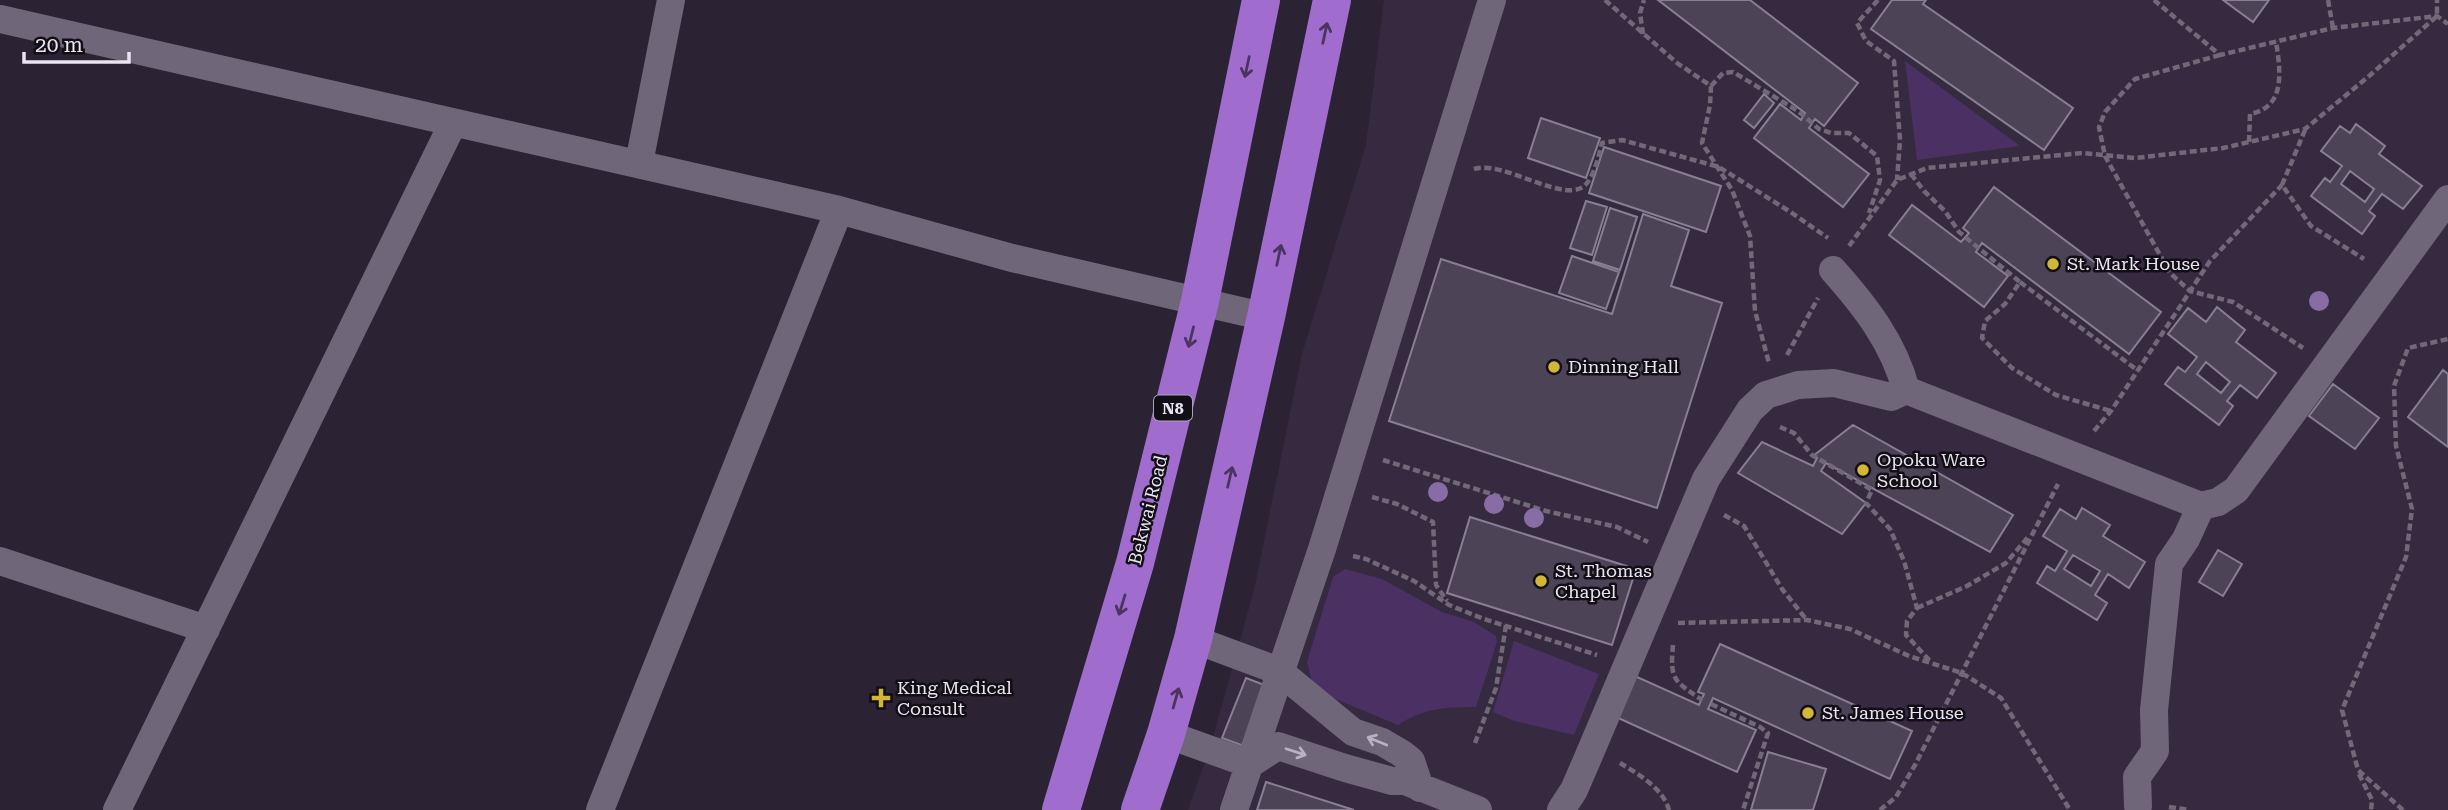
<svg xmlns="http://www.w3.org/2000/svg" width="2448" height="810" viewBox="0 0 2448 810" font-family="'Roboto Serif',serif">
	<rect width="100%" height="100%" fill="#2b2334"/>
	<!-- built -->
	<path fill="#362a41" d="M1384,0h1064v810h-1260l22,-62 45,-162 47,-232 64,-209z"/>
	<!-- green -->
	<path fill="#4b3064" d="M1905,61l115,85 -103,14z
		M1345,569l37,10 60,33 32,10 22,14 1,6 -21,65c-30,0 -52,1 -78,18l-84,-35 -7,-28 26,-85z
		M1514,641l85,33 -25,61 -60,-14 -21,-9z"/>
	<!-- building -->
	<path fill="#4c4356" stroke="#897f95" stroke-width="2" fill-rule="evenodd" d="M1658,0h92l108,83 -34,43 -9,-7 -6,9 60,46 -26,33 -89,-69 26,-34 21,16 4,-7z
		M1892,0h34l-3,4 150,104 -29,42 -173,-121z
		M2223,0h46l-16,22z
		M1764,94l10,9 -20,25 -10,-8z
		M1541,118l59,20 -14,40 -58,-20z
		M2356,124l29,22 -6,8 43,32 -19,23 -21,-15 -13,17 6,5 -13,18 -51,-38 14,-18 5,4 12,-16 -21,-15 19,-25 10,7zM2350,171l24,18 -9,13 -24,-18z
		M1604,147l117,39 -15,46 -117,-39z
		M1994,187l167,125 -32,42 -147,-111 -6,9 32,24 -24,31 -95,-72 23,-30 49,37 8,-9 -6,-5z
		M1586,201l21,6 -15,48 -22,-7z
		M1610,208l27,9 -17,53 -27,-9z
		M1643,214l46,16 -18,56 51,17 -65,205 -268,-87 52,-162 171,55z
		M1572,256l47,16 -13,37 -47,-16z
		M2217,307l28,23 -9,12 40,31 -19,25 -17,-13 -13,16 6,5 -14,19 -54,-41 13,-17 7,5 12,-15 -29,-23 20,-26 18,14zM2206,362l24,20 -9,11 -24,-19z
		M2443,370l5,4v73l-40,-30z
		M2333,384l46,34 -24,31 -46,-33z
		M1853,425l160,90 -23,37 -164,-89 -5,8 45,32 -24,31 -104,-61 24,-31 51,24 4,-8 -4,-2z
		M2082,508l28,17 -7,11 42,26 -16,26 -21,-14 -13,21 12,8 -10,17 -60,-37 10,-17 8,5 12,-20 -24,-15 17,-27 16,10zM2073,555l27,16 -9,15 -27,-17z
		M1470,517l166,52 -24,76 -165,-52z
		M2218,550l24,14 -19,32 -24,-14z
		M1720,644l192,87 -22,48 -177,-81 -5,11 48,21 -19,42 -121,-55 19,-41 64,29 5,-11 -6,-2z
		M1246,678l21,8 -23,60 -22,-8z
		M1768,752l58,17 -13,41h-62z
		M1266,782l88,28h-97z"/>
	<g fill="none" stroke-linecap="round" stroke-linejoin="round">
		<!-- path -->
		<path stroke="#716978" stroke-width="4.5" stroke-dasharray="7 3.5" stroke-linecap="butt" d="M1605,0l72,63 34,23 -1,19 -8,38 30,47 18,46 5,75 14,52
			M1878,0l-21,23 9,18 28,20 6,79 -3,40
			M2154,0l66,55 113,-27 104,-12 11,8
			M2328,0l5,28
			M1643,34l-3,-21 4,-13
			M2220,55l-85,24 -30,33 -6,15 6,29 65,117 20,18 43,11 70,46
			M1711,86l12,-13 10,-1 65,39 21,18 12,4h18l28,23 3,24 -11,33
			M2305,130l-23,55 29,41 53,33
			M2249,142l1,-28c37,-7 30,-45 26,-73
			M1474,169c30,-10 94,39 113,14 8,-10 12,-28 15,-40l20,-3 97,27 73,46 36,25
			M1911,174l13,17 21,20 14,21 61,50 -15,22 -20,17 -3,17 30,30 44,27 55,16
			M1849,246l48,-66 30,-12 155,-15 53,5 88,-10 82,-19 63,-52 69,-61v-16
			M2020,282l117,88
			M1787,355l31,-57
			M1780,427l14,6 18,22 60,35 -6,13 24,26 14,32 13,47 -10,13 -1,14 24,26
			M2094,431l17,-20 99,-150 72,-76
			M1383,460l163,51 71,16 31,15
			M1372,497l25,7 36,18 3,63 11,16
			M1724,515l20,11 38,63 24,30
			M1353,556l13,3 48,22 35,24 35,14 113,36
			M1917,608l50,-22 39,-23 23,-27
			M1678,623l129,-3 43,9 59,27 53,17 39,25 69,112
			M1673,645c-3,35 0,35 29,55
			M1711,704l49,23 8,6 -25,77
			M1475,743l21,-55 10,-63
			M1620,763c18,11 43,25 49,47
			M2359,774l13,26 -1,10
			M2169,807l20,3
			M1880,810l16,-13 19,-32 143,-281
			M2403,810l-45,-40 -16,-60 64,-153 6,-48 -16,-63 -2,-60 14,-38 40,-9"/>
		<!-- minor -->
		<path stroke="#6f667a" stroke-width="28" d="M0,19l839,191 173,48 254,59
			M639,163l32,-163
			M1833,270c32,36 61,73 73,120
			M0,561l206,68
			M1193,639l86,32 74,61 29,10 19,11 10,8 9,27
			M1166,734l84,30 28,-18 67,22 47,13h13l73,29
			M2138,806l-1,-29 18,-26 -1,-41 15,-146 17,-25 15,-33
			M117,810l336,-687
			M600,810l239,-600
			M1234,810l88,-261 170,-549
			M1561,810l13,-20 13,-30 119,-281 44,-69 16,-15 32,-10 36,-2 57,14 15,-7 295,116 17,-4 18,-12 212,-291"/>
		<!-- trunk -->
		<path stroke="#a06dce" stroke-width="38" d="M1061,810l74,-247 65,-262 61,-301
			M1140,810l26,-76 27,-95 73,-322 66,-317"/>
	</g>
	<!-- trees -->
	<g fill="#876da3">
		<circle cx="2319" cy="301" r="10"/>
		<circle cx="1438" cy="492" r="10"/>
		<circle cx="1494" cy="504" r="10"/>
		<circle cx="1534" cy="518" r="10"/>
	</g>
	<!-- one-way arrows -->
	<defs><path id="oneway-shaft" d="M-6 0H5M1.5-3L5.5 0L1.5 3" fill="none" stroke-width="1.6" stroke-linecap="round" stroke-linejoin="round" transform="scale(1.75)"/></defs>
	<g stroke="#4b3460">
		<use href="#oneway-shaft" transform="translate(1325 33) rotate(-78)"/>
		<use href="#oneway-shaft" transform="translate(1247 67) rotate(102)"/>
		<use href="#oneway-shaft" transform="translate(1279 255) rotate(-78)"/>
		<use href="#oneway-shaft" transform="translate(1191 337) rotate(104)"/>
		<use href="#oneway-shaft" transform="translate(1230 477) rotate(-77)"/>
		<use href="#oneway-shaft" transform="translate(1122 605) rotate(107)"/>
		<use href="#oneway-shaft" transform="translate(1176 698) rotate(-74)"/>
	</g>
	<g stroke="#b9b2c1">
		<use href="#oneway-shaft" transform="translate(1377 741) rotate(-158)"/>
		<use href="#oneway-shaft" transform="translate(1296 752) rotate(18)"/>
	</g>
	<!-- markers -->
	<g fill="#d2b736" stroke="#120e16" stroke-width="2.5">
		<circle cx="2053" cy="264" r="7"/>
		<circle cx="1554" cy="367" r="7"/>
		<circle cx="1863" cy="470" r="7"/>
		<circle cx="1541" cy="581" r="7"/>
		<path d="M877.5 687.5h7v7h7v7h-7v7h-7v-7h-7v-7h7z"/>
		<circle cx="1808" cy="713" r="7"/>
	</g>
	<g text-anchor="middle" stroke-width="5" stroke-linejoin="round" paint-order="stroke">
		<!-- shield labels -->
		<rect fill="#120e16" stroke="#a9a4af" stroke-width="2" x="1154" y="395.5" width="38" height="25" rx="5"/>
		<g font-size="16" font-weight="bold" fill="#eae4f0">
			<text x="1173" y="414">N8</text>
		</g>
		<!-- poi labels -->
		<g font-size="18" fill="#eae4f0" stroke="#120e16" text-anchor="start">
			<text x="2067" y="270">St. Mark House</text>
			<text x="1568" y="373">Dinning Hall</text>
			<text x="1877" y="466">Opoku Ware<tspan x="1877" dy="21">School</tspan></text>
			<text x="1555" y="577">St. Thomas<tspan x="1555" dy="21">Chapel</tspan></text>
			<text x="897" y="694">King Medical<tspan x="897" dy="21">Consult</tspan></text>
			<text x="1822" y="719">St. James House</text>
		</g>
		<!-- street labels -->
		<g font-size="18" fill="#eae4f0" stroke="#120e16">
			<text transform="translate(1148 510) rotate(-76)" y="6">Bekwai Road</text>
		</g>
	</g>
	<!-- scale -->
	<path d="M24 52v10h105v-10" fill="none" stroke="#eae4f0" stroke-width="3.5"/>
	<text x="35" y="52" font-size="21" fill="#eae4f0" stroke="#120e16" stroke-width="5" paint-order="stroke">20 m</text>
</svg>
